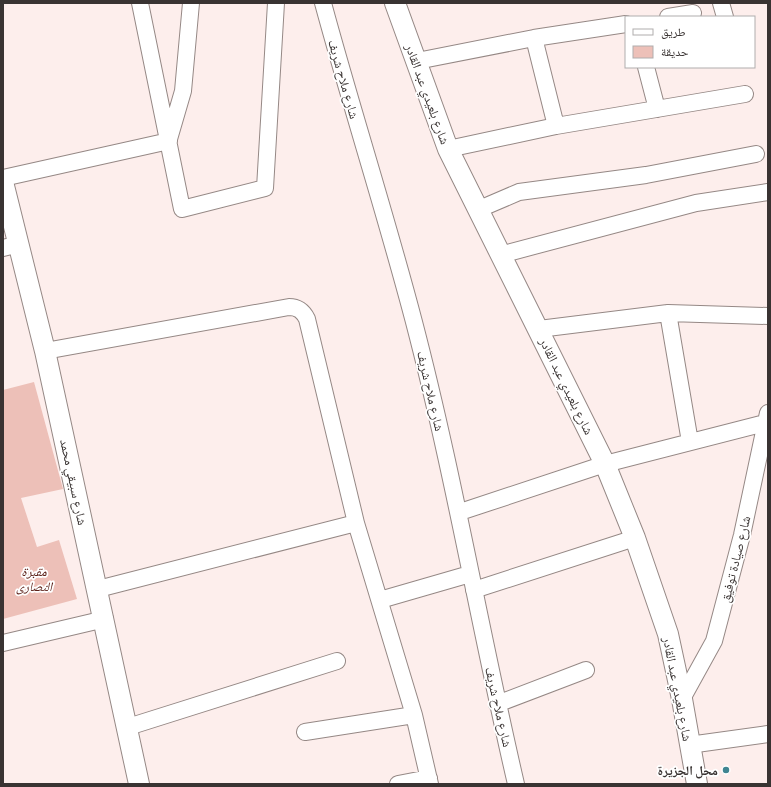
<svg xmlns="http://www.w3.org/2000/svg" width="771" height="787" viewBox="0 0 771 787" font-family="'Zilla Slab','Noto Naskh Arabic',serif">
	<rect width="100%" height="100%" fill="#fdeeec"/>
	<!-- green -->
	<path fill="#edc0b8" d="M34,382l29,107 -42,9 16,49 22,-7 18,59 -74,20v-229z"/>
	<g fill="none" stroke-linecap="round" stroke-linejoin="round">
		<defs>
			<path id="minor" d="M140,3l42,206 83,-21 11,-185
				M323,3c29,107 63,212 91,319 40,153 66,308 102,462
				M721,3l4,14
				M668,17l25,-4
				M534,38l22,88
				M417,61l117,-23 92,-14
				M646,67l11,42
				M169,139l14,-48 8,-88
				M448,149l108,-23 189,-32
				M3,178l166,-37
				M477,210l42,-18 127,-17 110,-21
				M3,248l16,-4
				M500,255l196,-52 72,-11
				M668,313l22,129
				M539,329l129,-16 100,3
				M45,351l244,-44c9,0 14,4 18,12l49,204 58,192 16,69
				M460,512l145,-48 160,-41
				M98,589l258,-66
				M474,590l161,-52
				M380,600l90,-26
				M3,643l102,-24
				M682,699l32,-58 28,-106 26,-122
				M497,704l89,-34
				M128,727l209,-66
				M305,732l109,-17
				M689,745l79,-11
				M398,784l31,-6"/>
			<path id="major" d="M395,3l53,146 157,315 30,74 33,96 14,65 15,85
				M3,182l42,169 94,433"/>
		</defs>
		<!-- minor casing -->
		<use href="#minor" stroke="#958885" stroke-width="18"/>
		<!-- major casing -->
		<use href="#major" stroke="#958885" stroke-width="22"/>
		<!-- minor -->
		<use href="#minor" stroke="#fff" stroke-width="16"/>
		<!-- major -->
		<use href="#major" stroke="#fff" stroke-width="20"/>
	</g>
	<!-- markers -->
	<circle fill="#3f8591" stroke="#fff" stroke-width="1.5" cx="726" cy="770" r="4"/>
	<g text-anchor="middle" stroke-width="3.5" stroke-linejoin="round" paint-order="stroke">
		<!-- street labels -->
		<g font-size="13" fill="#393332" stroke="#fff">
			<text transform="translate(344 79) rotate(74)" y="5">شارع ملاح شريف</text>
			<text transform="translate(428 94) rotate(70)" y="5">شارع بلعيدي عبد القادر</text>
			<text transform="translate(567 386) rotate(64)" y="5">شارع بلعيدي عبد القادر</text>
			<text transform="translate(431 391) rotate(77)" y="5">شارع ملاح شريف</text>
			<text transform="translate(74 482) rotate(78)" y="5">شارع سبيقي محمد</text>
			<text transform="translate(735 559) rotate(-76)" y="5">شارع صيادة توفيق</text>
			<text transform="translate(678 689) rotate(79)" y="5">شارع بلعيدي عبد القادر</text>
			<text transform="translate(499 707) rotate(77)" y="5">شارع ملاح شريف</text>
		</g>
		<!-- park labels -->
		<g font-size="13" font-style="italic" fill="#5b2018" stroke="#fff">
			<text x="34" y="576">مقبرة<tspan x="34" dy="15">النصارى</tspan></text>
		</g>
		<!-- poi labels -->
		<g font-size="13" font-weight="bold" fill="#393332" stroke="#fff" text-anchor="end">
			<text x="718" y="775">محل الجزيرة</text>
		</g>
	</g>
	<!-- border -->
	<rect width="771" height="787" fill="none" stroke="#393332" stroke-width="8"/>
	<!-- legend -->
	<rect x="625" y="16" width="130" height="52" fill="#ffffff" stroke="#b0adad"/>
	<rect x="633" y="29" width="20" height="6" fill="#ffffff" stroke="#b0adad"/>
	<text x="661" y="36" font-size="12" fill="#393332">طريق</text>
	<rect x="633" y="46" width="20" height="12" fill="#edc0b8" stroke="#b0adad"/>
	<text x="661" y="56" font-size="12" fill="#393332">حديقة</text>
</svg>
